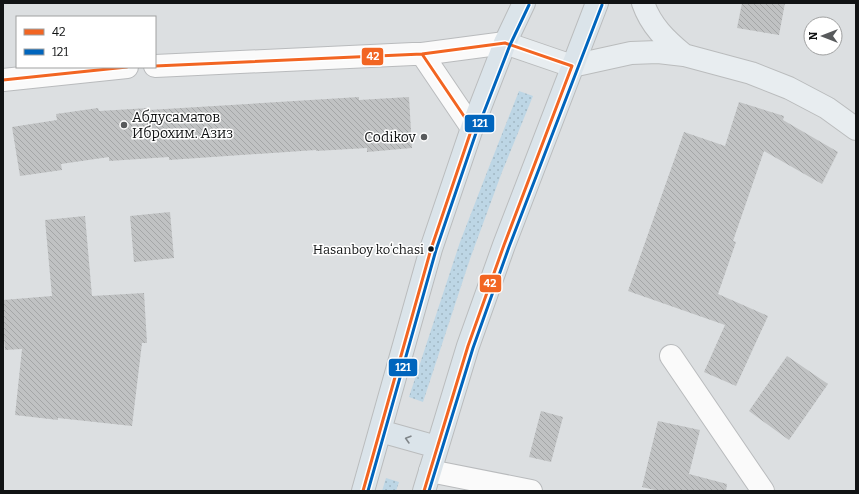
<svg xmlns="http://www.w3.org/2000/svg" width="859" height="494" viewBox="0 0 859 494" font-family="Bitter,serif">
	<defs>
		<pattern id="grass-dots" width="8" height="8" patternUnits="userSpaceOnUse"><rect width="8" height="8" fill="#bdd6e5"/><path d="M2 2h.1M6 6h.1" fill="none" stroke="#a1b7c4" stroke-width="1.8" stroke-linecap="round"/></pattern>
		<pattern id="building-back-hatch" width="6" height="6" patternUnits="userSpaceOnUse"><rect width="6" height="6" fill="#c0c2c3"/><path d="M-1 5l2 2M0 0l6 6M5-1l2 2" fill="none" stroke="#a4a6a7"/></pattern>
	</defs>
	<rect width="100%" height="100%" fill="#dcdfe1"/>
	<!-- grass -->
	<path fill="url(#grass-dots)" d="M519,91l14,5 -31,76 -32,87 -47,143 -14,-5 51,-155 29,-75z
		M386,478l13,4 -3,9h-14z"/>
	<!-- building -->
	<path fill="url(#building-back-hatch)" d="M742,3h43l-6,32 -42,-7z
		M359,97v3l50,-3 3,51 -45,4v-4l-51,3v-1l-147,10v-3l-60,4v-4l-48,7 1,6 -42,6 -8,-49 45,-7 -1,-6 42,-6 1,3 50,-3v2z
		M739,102l45,14 -1,4 55,32 -16,32 -58,-33 -31,90 3,1 -18,52 50,22 -32,70 -32,-14 21,-47 -97,-34 56,-159 41,14z
		M170,212l4,46 -40,4 -4,-46z
		M85,216l7,80 52,-3 3,50h-5l-10,83 -74,-8v2l-43,-5 7,-66 -17,1 -2,-23v-27l49,-4 -7,-76z
		M787,356l41,28 -39,56 -40,-29z
		M541,411l22,6 -12,45 -22,-5z
		M658,421l42,9 -11,44 38,10 -1,7h-67l-17,-4z"/>
	<g fill="none" stroke-linecap="round" stroke-linejoin="round">
		<defs>
			<path id="minor" d="M422,54l50,74
				M155,66l258,-12h9l83,-11
				M3,80l124,-13
				M671,356l92,135
				M430,471l101,20"/>
			<path id="major" d="M643,3c8,23 23,37 41,52
				M505,43l67,23 59,-13 27,-1 26,3 67,18 38,15 38,20 29,21"/>
			<path id="highway" d="M380,431l57,16
				M363,491l68,-242 41,-121 33,-85 19,-40
				M424,491l44,-145 36,-101 93,-242"/>
		</defs>
		<!-- minor casing -->
		<use href="#minor" stroke="#b9bbbd" stroke-width="24"/>
		<!-- major casing -->
		<use href="#major" stroke="#babcbd" stroke-width="24"/>
		<!-- highway casing -->
		<use href="#highway" stroke="#babcbd" stroke-width="24"/>
		<!-- minor -->
		<use href="#minor" stroke="#fafafa" stroke-width="22"/>
		<!-- major -->
		<use href="#major" stroke="#e8edf0" stroke-width="22"/>
		<!-- highway -->
		<use href="#highway" stroke="#dbe4ea" stroke-width="22"/>
		<defs>
			<path id="bus-1" d="M155,66l267,-12 83,-11 67,23 -68,179 -36,101 -44,145
				M3,80l124,-13
				M363,491l68,-242 41,-121 -50,-74"/>
			<path id="bus-2" d="M368,491l68,-241 41,-120 33,-85 19,-40
				M429,491l44,-143 36,-101 93,-242"/>
		</defs>
		<!-- bus-1 casing -->
		<use href="#bus-1" stroke="#fff" stroke-width="6"/>
		<!-- bus-2 casing -->
		<use href="#bus-2" stroke="#fff" stroke-width="6"/>
		<!-- bus-1 -->
		<use href="#bus-1" stroke="#f26522" stroke-width="3"/>
		<!-- bus-2 -->
		<use href="#bus-2" stroke="#0065bd" stroke-width="3"/>
	</g>
	<!-- one-way arrows -->
	<defs><path id="oneway-chevron" d="M-2-3.5L2.5 0L-2 3.5" fill="none" stroke-width="1.6" stroke-linecap="round" stroke-linejoin="round"/></defs>
	<use stroke="#80868a" href="#oneway-chevron" transform="translate(408 439) rotate(-164)"/>
	<!-- markers -->
	<g fill="#585a5c" stroke="#fff" stroke-width="1.5">
		<circle cx="124" cy="125" r="4"/>
		<circle cx="424" cy="137" r="4"/>
	</g>
	<circle fill="#111314" stroke="#fff" stroke-width="1.5" cx="431" cy="249" r="3.5"/>
	<g text-anchor="middle" stroke-width="3" stroke-linejoin="round" paint-order="stroke">
		<!-- bus labels -->
		<g font-size="13" fill="#111314" stroke="#fff" text-anchor="end">
			<text x="424" y="254">Hasanboy koʻchasi</text>
		</g>
		<!-- poi labels -->
		<g font-size="14" fill="#111314" stroke="#fff" text-anchor="start">
			<text x="132" y="122">Абдусаматов<tspan x="132" dy="16">Иброхим. Азиз</tspan></text>
			<text x="416" y="142" text-anchor="end">Codikov</text>
		</g>
	</g>
	<g stroke="#fff" stroke-width="1.5">
		<rect x="361" y="47" width="23" height="19" rx="4" fill="#f26522"/>
		<rect x="464" y="114" width="31" height="19" rx="4" fill="#0065bd"/>
		<rect x="479" y="274" width="23" height="19" rx="4" fill="#f26522"/>
		<rect x="388" y="358" width="30" height="19" rx="4" fill="#0065bd"/>
	</g>
	<g font-size="11" text-anchor="middle" font-weight="bold" fill="#fff">
		<text x="373" y="60">42</text>
		<text x="480" y="127">121</text>
		<text x="490" y="287">42</text>
		<text x="403" y="371">121</text>
	</g>
	<!-- border -->
	<rect width="859" height="494" fill="none" stroke="#111314" stroke-width="8"/>
	<!-- legend -->
	<rect x="16" y="16" width="140" height="52" fill="#ffffff" stroke="#a0a1a1"/>
	<rect x="24" y="29" width="20" height="6" fill="#f26522" stroke="#a0a1a1"/>
	<text x="52" y="36" font-size="12" fill="#111314">42</text>
	<rect x="24" y="49" width="20" height="6" fill="#0065bd" stroke="#a0a1a1"/>
	<text x="52" y="56" font-size="12" fill="#111314">121</text>
	<!-- north arrow -->
	<g transform="translate(823 36) rotate(270)"><circle r="19" fill="#ffffff" stroke="#a0a1a1"/>
	<path d="M0-3L7 15L0 10L-7 15Z" fill="#585a5c"/>
	<text y="-6" font-size="11" font-weight="bold" text-anchor="middle" fill="#111314">N</text>
	</g>
</svg>
